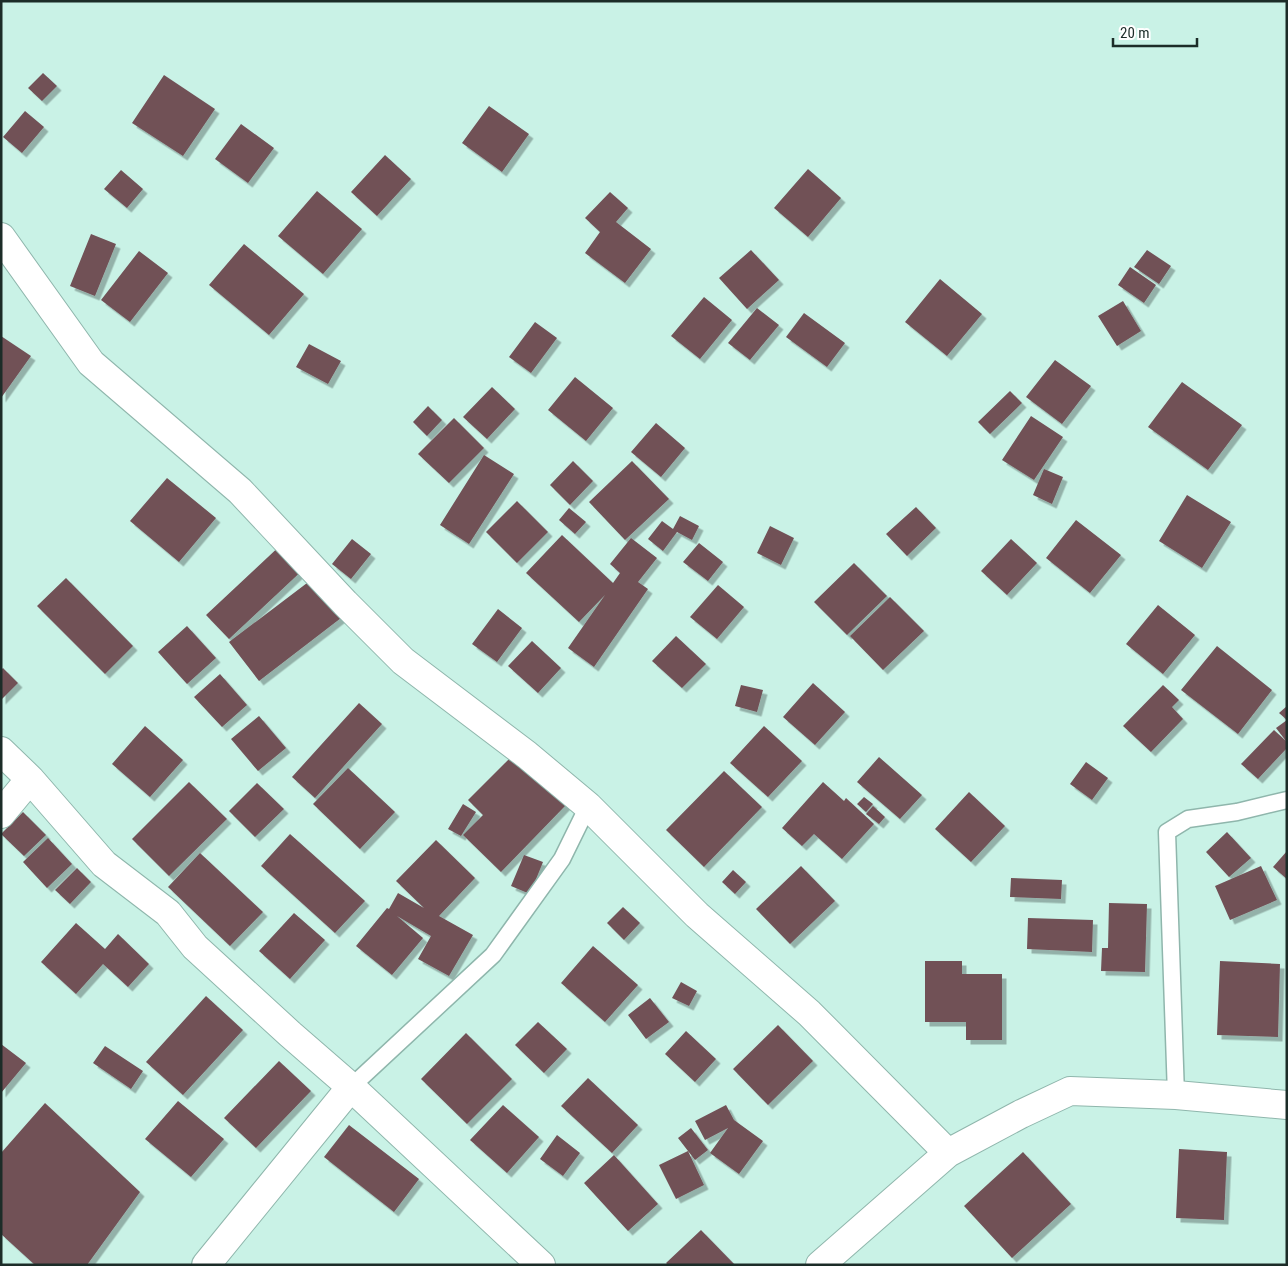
<svg xmlns="http://www.w3.org/2000/svg" width="1288" height="1266" viewBox="0 0 1288 1266" font-family="'Roboto Condensed',sans-serif">
	<defs>
		<filter id="shadow"><feDropShadow dx="4.5" dy="4.5" stdDeviation="0" flood-color="#0004"/></filter>
	</defs>
	<rect width="100%" height="100%" fill="#c9f2e6"/>
	<!-- building -->
	<path fill="#715157" filter="url(#shadow)" d="M43,73l14,13 -15,15 -14,-13z
		M164,75l51,34 -32,47 -51,-33z
		M489,106l40,28 -27,38 -40,-29z
		M25,111l19,16 -22,26 -19,-16z
		M241,124l33,24 -26,35 -33,-24z
		M385,155l26,24 -34,37 -26,-24z
		M808,169l33,29 -33,39 -34,-29z
		M121,170l22,19 -16,19 -23,-19z
		M317,191l45,38 -39,45 -45,-38z
		M610,192l18,16 -12,14 35,27 -26,34 -40,-30 15,-21 -15,-14z
		M91,234l25,10 -21,52 -25,-10z
		M244,244l60,50 -35,41 -60,-50z
		M751,250l28,30 -32,29 -28,-31z
		M1147,250l24,16 -12,18 -25,-17z
		M139,251l29,22 -38,49 -29,-22z
		M1130,267l26,18 -12,18 -26,-18z
		M940,279l42,35 -35,42 -42,-34z
		M704,297l28,23 -32,39 -29,-23z
		M1123,301l18,30 -24,15 -19,-30z
		M757,308l22,17 -29,35 -22,-17z
		M804,313l41,30 -18,24 -41,-30z
		M535,322l22,16 -26,35 -22,-16z
		M1,336l30,20 -30,42z
		M309,344l32,17 -13,23 -32,-17z
		M1055,360l36,26 -29,38 -36,-27z
		M575,377l38,31 -27,33 -38,-31z
		M1182,382l60,43 -34,45 -60,-43z
		M492,387l23,22 -28,30 -24,-22z
		M1010,391l12,12 -32,31 -12,-12z
		M428,406l14,14 -15,16 -14,-14z
		M1031,416l32,21 -29,43 -32,-20z
		M454,418l30,30 -35,35 -31,-29z
		M656,423l29,25 -24,29 -30,-25z
		M484,455l30,19 -45,70 -29,-19z
		M573,461l20,20 -23,24 -20,-20z
		M632,461l37,38 -44,41 -36,-38z
		M1044,469l19,8 -11,27 -19,-9z
		M167,478l49,40 -37,44 -49,-41z
		M1187,495l44,27 -29,46 -43,-27z
		M517,501l31,31 -31,31 -31,-31z
		M916,507l20,21 -29,28 -21,-22z
		M569,508l17,14 -11,12 -16,-14z
		M680,516l19,10 -7,14 -15,-8 -14,19 -15,-12 14,-18 11,8z
		M1076,520l45,35 -31,38 -44,-35z
		M770,526l24,12 -13,27 -24,-12z
		M562,535l51,48 7,-10 -10,-9 21,-26 26,20 -19,24 10,7 -54,78 -26,-19 37,-53 -26,27 -53,-49z
		M352,539l19,15 -20,25 -19,-15z
		M1011,539l26,24 -30,32 -26,-24z
		M284,542l23,24 -78,73 -23,-24z
		M699,543l24,19 -15,19 -25,-19z
		M854,563l33,33 -40,39 -33,-33z
		M66,578l67,68 -28,28 -68,-68z
		M311,580l30,38 -82,63 -30,-39z
		M718,585l26,22 -27,32 -27,-22z
		M890,597l34,34 -41,39 -33,-34z
		M1158,605l37,30 -32,39 -37,-30z
		M498,609l24,19 -25,34 -25,-18z
		M187,626l29,32 -29,26 -29,-32z
		M676,636l30,28 -24,24 -30,-27z
		M532,641l29,27 -23,25 -30,-27z
		M1217,646l55,44 -34,44 -57,-44z
		M3,668l15,15 -17,17v-30z
		M220,674l27,31 -25,22 -28,-30z
		M813,683l32,29 -30,33 -32,-28z
		M741,685l22,5 -6,22 -22,-6z
		M1163,685l16,15 -7,7 11,12 -32,33 -28,-26z
		M359,703l23,21 -67,74 -23,-21z
		M1287,706v42l-29,31 -17,-15 33,-34 12,11 -10,-13 11,-8 -8,-7z
		M259,716l27,32 -28,23 -27,-32z
		M145,726l38,34 -33,37 -38,-33z
		M764,726l38,35 -34,36 -38,-34z
		M514,754l52,51 -65,67 -38,-37 20,-20 -15,-15z
		M879,757l43,38 -22,24 -43,-37z
		M1086,762l22,16 -16,22 -22,-16z
		M348,768l47,44 -35,37 -47,-45z
		M724,771l38,36 -58,60 -38,-37z
		M189,782l38,37 -58,57 -37,-37z
		M823,782l21,19 2,-3 28,26 -32,35 -28,-25 -12,12 -20,-18z
		M257,783l27,26 -29,28 -26,-26z
		M969,792l36,34 -34,36 -36,-33z
		M864,797l9,7 -7,8 -9,-8z
		M463,804l13,8 -15,24 -13,-7z
		M873,806l12,11 -6,7 -13,-10z
		M23,812l23,23 -22,21 -23,-22z
		M1227,832l24,26 -22,19 -23,-25z
		M290,834l75,67 -30,32 -74,-67z
		M48,838l24,26 -25,24 -24,-26z
		M436,840l39,38 -36,38 34,19 -24,41 -31,-17 13,-23 -34,-20 26,22 -31,37 -36,-29 31,-38 2,1 9,-16 26,15 -28,-27z
		M1287,851v28l-14,-12z
		M200,853l63,59 -33,34 -62,-59z
		M524,855l19,7 -13,32 -19,-8z
		M801,866l34,35 -45,43 -34,-35z
		M1261,866l16,34 -47,20 -15,-34z
		M77,868l14,14 -21,22 -15,-14z
		M733,870l13,12 -11,12 -13,-12z
		M1011,878l51,2 -1,19 -51,-2z
		M1109,903l38,1 -2,68 -44,-1 1,-23h6z
		M623,907l17,16 -16,17 -17,-17z
		M294,913l31,27 -35,39 -31,-28z
		M1028,918l65,2 -1,32 -65,-3z
		M76,923l29,26 13,-15 31,30 -21,23 -25,-23 -27,30 -35,-32z
		M593,946l45,39 -33,37 -44,-39z
		M925,961h37v13h40v66h-36v-18h-41z
		M1220,961l60,3 -2,73 -61,-2z
		M681,982l16,9 -8,15 -17,-8z
		M206,996l37,34 -60,65 -37,-33z
		M650,998l19,24 -23,17 -18,-24z
		M538,1022l29,27 -23,24 -29,-28z
		M778,1025l35,36 -45,44 -35,-36z
		M686,1031l30,28 -21,23 -30,-28z
		M466,1033l46,46 -45,45 -46,-45z
		M1,1044l25,19 -25,30z
		M105,1046l38,25 -12,18 -38,-26z
		M279,1061l32,30 -55,57 -32,-30z
		M588,1078l50,47 -26,28 -51,-47z
		M178,1101l46,38 -33,38 -46,-38z
		M45,1103l95,89 -53,73h-52l-34,-31v-81z
		M503,1105l36,32 -32,36 -37,-33z
		M726,1105l8,15 29,21 -24,33 -29,-21 18,-25 -23,12 -10,-19z
		M349,1125l70,54 -25,33 -70,-55z
		M691,1128l17,22 -13,10 -17,-22z
		M557,1135l23,18 -17,23 -23,-17z
		M1179,1149l48,3 -3,68 -48,-2z
		M688,1151l16,34 -28,14 -17,-34z
		M1023,1152l48,52 -59,54 -48,-52z
		M614,1155l44,49 -30,27 -44,-48z
		M701,1230l34,35h-67l-2,-2z"/>
	<g fill="none" stroke-linecap="round" stroke-linejoin="round">
		<defs>
			<path id="service" d="M351,1087l142,-132 69,-96 26,-53
				M1176,1095l-9,-263 21,-13 49,-7 50,-12"/>
			<path id="minor" d="M1,237l90,126 149,128 105,112 58,58 124,94 61,51 109,109 112,98 139,140
				M1,751l29,28 74,85 64,49 27,34 95,87 61,53 190,178
				M1,814l29,-35
				M206,1265l145,-178
				M820,1265l128,-112 73,-39 49,-23 106,4 111,10"/>
		</defs>
		<!-- service casing -->
		<use href="#service" stroke="#8fb6ac" stroke-width="19"/>
		<!-- minor casing -->
		<use href="#minor" stroke="#8fb6ac" stroke-width="30"/>
		<!-- service -->
		<use href="#service" stroke="#fff" stroke-width="16"/>
		<!-- minor -->
		<use href="#minor" stroke="#fff" stroke-width="28"/>
	</g>
	<!-- border -->
	<rect width="1288" height="1266" fill="none" stroke="#1c2c28" stroke-width="5"/>
	<!-- scale -->
	<path d="M1113 38v8h84v-8" fill="none" stroke="#1c2c28" stroke-width="2.5"/>
	<text x="1120" y="38" font-size="15" fill="#1c2c28" stroke="#ffffff" stroke-width="4" paint-order="stroke">20 m</text>
</svg>
